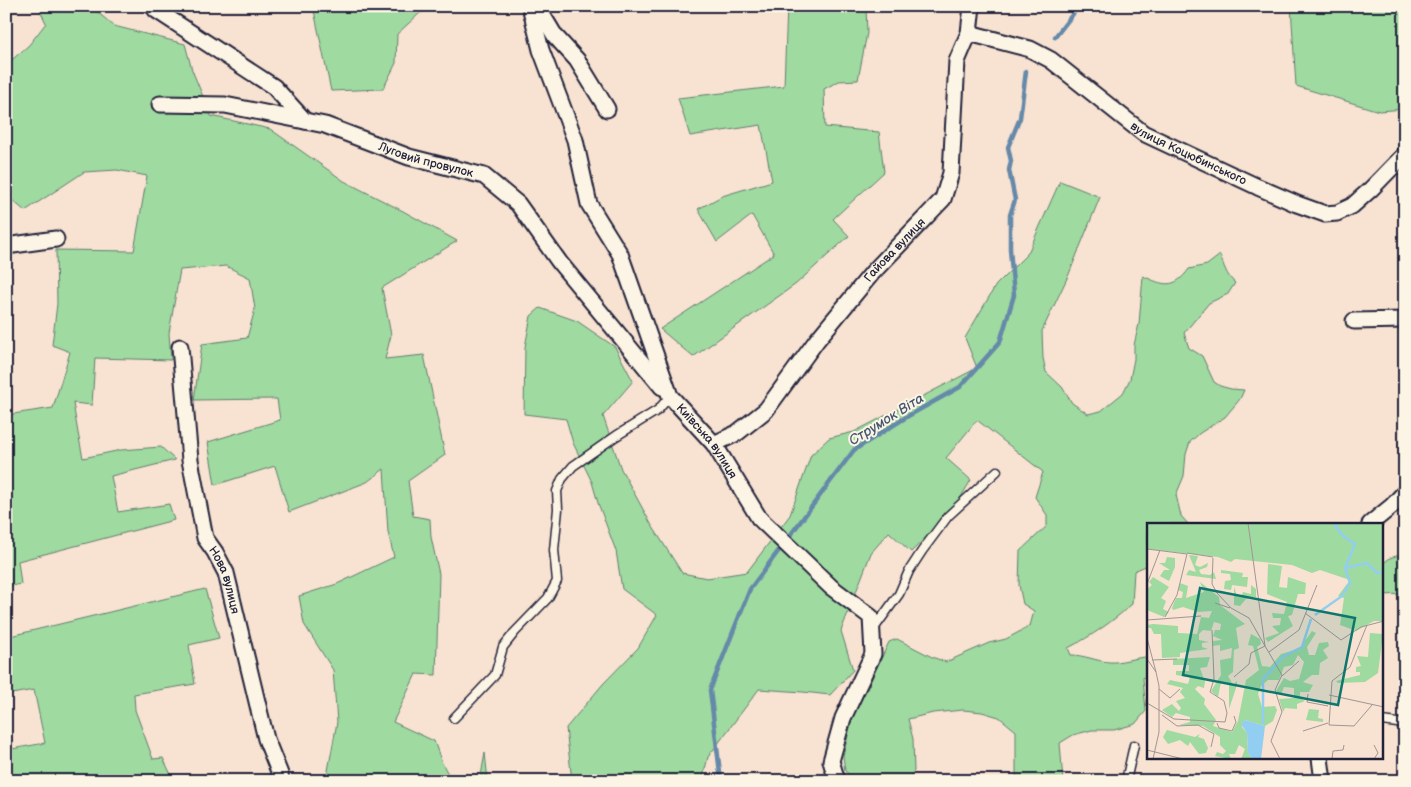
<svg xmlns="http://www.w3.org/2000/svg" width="1411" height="787" viewBox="0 0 1411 787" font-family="'Balsamiq Sans',sans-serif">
	<rect width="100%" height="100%" fill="#f8e2d1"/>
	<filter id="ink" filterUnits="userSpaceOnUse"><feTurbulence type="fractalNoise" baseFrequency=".02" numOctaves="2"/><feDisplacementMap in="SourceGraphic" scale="10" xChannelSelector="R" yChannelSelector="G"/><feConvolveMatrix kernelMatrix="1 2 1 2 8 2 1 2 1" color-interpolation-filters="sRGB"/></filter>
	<g filter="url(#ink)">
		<!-- green -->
		<path fill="#9fdaa0" stroke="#607e6e" d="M38,6h52l24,20 71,18 7,26 19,46 59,13 74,52 59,30 54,30 -75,47 9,47 -6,24 39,-4 21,100 -37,26 5,35 17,3 1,18 8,37 -3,101 -20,-1 -23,48 41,19 8,22 10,18h-137l12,-5 10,-54 -4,-52 -29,-46 -5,-28 38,-12 57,-27 -6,-25 -4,-63 -17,13 -78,30 -14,-46 -60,19 -7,-43 72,-22 -3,-21 -83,1 8,-56 45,-6 8,-29 -5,-31 -24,-12 -46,4 -11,63 2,27 -76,-2 -3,47 -19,-2 5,30 5,25 38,-8 40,-3 14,13 -64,16 7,36 51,-8 5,16 -156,41 3,23 -15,3v-172l47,-7 17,-56 -18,-7 5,-41 -1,-54 78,1 13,-75 -30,-6 -33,2 -59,39 -19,-16v-130l23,-20 17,-22z
			M313,6h25l1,4 34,-4h61l-14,7 -23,21 -1,29 -13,26 -52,2z
			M787,6h79l1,27 -9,47 -19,1 -15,8 1,38 54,5 5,40 -51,47 16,17 -53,48 -103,73 -33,-28 114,-75 -22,-39 -35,27 -19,-33 24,-13 50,-15 -11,-56 -71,11 -12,-38 106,-12z
			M1291,6h114v103l-26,2 -83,-25z
			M1060,181l40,16 -31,77 -27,57 1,27 3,14 16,15 10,16 16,11 13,-3 22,-18 7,-14 4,-20v-14l5,-21 4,-48c20,9 31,14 46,-7l18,-4 13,-10c4,11 6,20 15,28l-7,11 -19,9 -25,30 5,15 13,8 12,26 6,4 11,3 13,1 -4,9 -15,18 -25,16 -10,9 -4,12 -2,22 -8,19 5,21 7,8h-40v41l-14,6 -2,33c-20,18 -40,32 -64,44l3,7c13,0 25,6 38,7 13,1 26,-5 39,-5v16l-5,5 3,33 -11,13 -21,6h-22l-19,5 -13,8 3,38h-47v-50l-17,-14 -17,-5 -19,-2 -30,3 -25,6 5,20 1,32 -7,10h-50l-12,-10 -2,-15 10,-41 14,-26 22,-47 8,-3 35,18 14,5 43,-19 17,-4 24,-13 4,-15 -11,-7 -4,-19 1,-34 27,-25v-11l-12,-18 8,-25 -66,-52 -31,38 25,22 -19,32 -41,40 -22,-20 -18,21 -30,78 12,39 -23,25 -27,-3 -44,-3 -51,68 -6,24h-130l-6,-53 37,-44 35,-36 19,-33 -35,-26 -6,-38 -18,-48 -6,-21 -19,-39 -7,-24 -42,-5 1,-67 6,-31 9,-8 37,13 38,26 18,34 -30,35 18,53 30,55 31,49 25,5 40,-6 43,-57 21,-60 18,-17 25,-6 123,-64 -12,-30 31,-53 32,-32z
			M1405,553v41l-23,1v-31l8,-6z
			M205,589l14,49 -30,7 6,39 -61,10 1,16 18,49 10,-1 11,23h-168v-31l39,-7 -11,-53 -28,5v-58z
			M485,753l3,28h-8z"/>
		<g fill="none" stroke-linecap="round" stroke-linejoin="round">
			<!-- stream -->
			<path stroke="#6589a9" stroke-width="4.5" d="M1055,37l24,-31
				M721,781l-11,-91 40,-101 104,-139 54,-34 52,-29 40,-45 14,-47 -4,-46v-34l5,-15 -6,-30 2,-9 -3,-14 12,-29 6,-47"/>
			<defs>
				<path id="lane" d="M873,630l26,-36 10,-23 13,-20 26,-35 49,-45
					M454,718l41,-43 8,-28 12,-15 33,-34 9,-17 -3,-31 4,-41 -1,-18 5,-12 11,-13 43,-30 42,-26 12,-14
					M1382,721l23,3
					M1126,781l8,-36"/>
				<g id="street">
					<path d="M153,6l3,4 118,77 31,34"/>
					<path id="s1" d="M530,6l11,44 34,90 14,64 31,50 50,142 44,48 45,74 72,69 40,30 2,37 -30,64 -12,43 6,20"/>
					<path d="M537,6l18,30 22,24 30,49"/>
					<path id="s2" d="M969,33l61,16 21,11 92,73 115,54 39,17 28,10 12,-1 15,-7 19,-17 34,-35"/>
					<path id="s3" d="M160,104l65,1 100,20 84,32 75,19 34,28 42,59 102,124"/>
					<path d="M6,246l50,-7"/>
					<path d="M1354,321l51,-1"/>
					<path id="s4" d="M180,347l10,113 15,78 10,14 11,21 40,166 14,35 1,7"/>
					<path id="s5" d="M714,444l23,-11 29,-23 51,-70 56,-68 70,-73 8,-26 6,-112 12,-28 3,-27"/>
					<path d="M1370,524l22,-18 13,-14"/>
					<path d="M1320,758l3,23"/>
				</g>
			</defs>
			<!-- lane casing -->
			<use href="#lane" stroke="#22223b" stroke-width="11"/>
			<!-- street casing -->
			<use href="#street" stroke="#22223b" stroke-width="19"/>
			<!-- lane -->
			<use href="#lane" stroke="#fcf5e5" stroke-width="8"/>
			<!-- street -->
			<use href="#street" stroke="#fcf5e5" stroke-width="15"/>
		</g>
	</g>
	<g text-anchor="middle" stroke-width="4" stroke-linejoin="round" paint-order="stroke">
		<!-- street labels -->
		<g font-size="12" fill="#22223b" stroke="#fcf5e5">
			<text dy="4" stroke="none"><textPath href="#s2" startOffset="254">вулиця Коцюбинського</textPath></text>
			<text dy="4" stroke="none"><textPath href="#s3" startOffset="274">Луговий провулок</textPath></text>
			<text dy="4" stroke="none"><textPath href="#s5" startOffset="268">Гайова вулиця</textPath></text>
			<text dy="4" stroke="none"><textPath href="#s1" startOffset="475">Київська вулиця</textPath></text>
			<text dy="4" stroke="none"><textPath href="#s4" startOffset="240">Нова вулиця</textPath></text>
		</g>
		<!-- water labels -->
		<g font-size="14" font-style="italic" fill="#445672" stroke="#fcf5e5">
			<text transform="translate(886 419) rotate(-32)" y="5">Струмок Віта</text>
		</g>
	</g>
	<!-- overview -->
	<g transform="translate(1147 523)">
		<rect width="236" height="236" fill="#f8e2d1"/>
		<path d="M0,0h236v98h-9l-18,10 -16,-6 4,-27 -6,-2 12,-16 -30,-10 -8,3 -20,-8 -57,-6 -4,3 -13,-5 -71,-8zM42,32l9,1 -3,9 5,2 8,-4 -1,4 -8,3 2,4 9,1 4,-3 2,7 -30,-4 3,-5 7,2zM20,34l8,1v9l-6,14 -9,-5 4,-6h6l-11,-7h6zM121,41l14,2 -3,21 8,1 1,-11 18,6 -1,11h-7l-6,21 -4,1 5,10 -25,16 -3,-4 14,-5 -7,-7 8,-1 1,-7h-8l-1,-5 12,1 3,-12 -20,-8zM74,47l22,3 -1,4h6l-1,10 -15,-2 -1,5 -7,-1 1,-8 6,-1 -1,-6 -9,-1zM6,54l16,10 -8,11 5,3 -3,8 6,3 -5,5 -17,-7v-21l5,-4 -3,-3zM53,59l19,15 1,8 25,19 -9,4 3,20 -5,2 -1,22 -5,4 5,9 4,-4v4l-8,24v-24l-8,-3 -3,15 -7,-6 10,-16 -1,-15 11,-2 1,-10 -12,3v-6l-7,1v-5l9,-1 -9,-4 2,-6h5l1,-6 -7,-2 -3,9 -8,-1 -4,4v6l10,2 -7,1v4l6,2 -28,4v4l-18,1 -1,-24h-7l-3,-6h-4v-3l6,-1 25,2v7l19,1 4,-17 8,1 3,-7 -14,1 -15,-5 -10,3 -1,-2 4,-10h6l1,-6 -5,-2 2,-7 8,3 -2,12 18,-6zM104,62l5,4v8l-10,2 -6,7 -6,-1v-18l3,9 4,1 2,-5 8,2zM165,108l4,2 -9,14 2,8h6l4,-12 9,-1 1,4 -6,4 5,8 -8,5 -1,12h-7l-9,7 10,3 -4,7h-9v6l5,3 -8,3v5l-12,-1 -2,4 -4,-13 15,-1v-10l-10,-1 -3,8 -5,-4 8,-13 6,3 9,-2 5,-17 -6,-7 -5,10 -9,2 -5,13h-11l-7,6 -3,8 4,13 13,-1 2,4 -4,11 -8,5 -20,-6 -3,7 5,6 1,20 5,6h-12l4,-10 -6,-4 -4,9h-6l2,5 -16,-3 2,-4 6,2 3,-3 -6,-6v-8l-17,-11 -24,-1 11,-3v-5l-14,-4 -4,4 -10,-7 10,-6 7,7 2,-3 -5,-7 9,-3 -5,-6 3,-4 -16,-4 3,-4 18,4 2,-7 -14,-2v-4h13v-6h-16v-6l37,-2 -3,10 -7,1 5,14 -1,6 -6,-2 -3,3 10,10 -1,5 12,16 -3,6 19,6 6,-11 8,-41 13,-10 -6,-24 -5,-1 3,-11 9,5 1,5 -4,3 5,19 8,1 11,-13 18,-5zM223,110l13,1 -5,39 -13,9 -27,1 -2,-2 24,-6v-3h-4v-5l5,-1 -4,-10 11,1zM162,186l10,1 -1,8 5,1v3l-17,-2zM20,207l28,7 5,-3 -2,3 6,2 4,9 -2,5 -7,1 -9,-12 -2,4 -8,-6 -12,4 -5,-7z" fill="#9fdaa0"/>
		<path d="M98,197l20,6 -4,33h-8l-5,-6 -1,-20 -6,-9z" fill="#92cef2"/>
		<path fill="none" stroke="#92cef2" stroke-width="2.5" d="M198,45l22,-5 10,10 7,-1M168,92l27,-19 8,-13 -5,-15 10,-24 -13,-9 -8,-12M116,201v-45l21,-23 18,-9 9,-28"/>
		<path fill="none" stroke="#a29595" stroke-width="1" d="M101,0l17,123 17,29 -7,15 7,22 -11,29 9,18M0,26l40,5 -10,41 -12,22M40,30l26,4M66,35l-1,26 5,9 14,15 18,10 16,28 -14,7 -2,11 -15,13M0,61l13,-34M68,80l15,5M158,90l36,27 20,-13 23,-6M0,97l54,-4M220,102l-17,42 -18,14 -3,44 25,1 18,-21M0,115l9,34M122,129l30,-22 18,-45M0,136l9,13 3,14v46l-6,27M5,137l25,-1M135,153l17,-15M12,166l11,9 10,-9M161,171l-1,8 21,4M182,172l55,12M0,180l27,16 51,3 2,-9 -3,-12 -14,-9 4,-13 -2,-49M15,192l15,11 21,-1 16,9 -3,13M70,200l2,5 13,3 4,-9 -2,-6M156,208l25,-8M227,222l4,8 -4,6M0,227l36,9M185,236l1,-8 10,-1 1,-5"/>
		<path fill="#0f766e" fill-opacity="0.15" stroke="#0f766e" stroke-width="2.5" d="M53,65l155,30 -17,87 -155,-30z"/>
		<rect width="236" height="236" fill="none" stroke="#22223b" stroke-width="2.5"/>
	</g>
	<!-- margin -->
	<rect width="1411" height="787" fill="none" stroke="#fcf5e5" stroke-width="25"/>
	<rect x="12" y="12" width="1386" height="762" fill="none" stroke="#22223b" stroke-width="2" filter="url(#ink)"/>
</svg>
